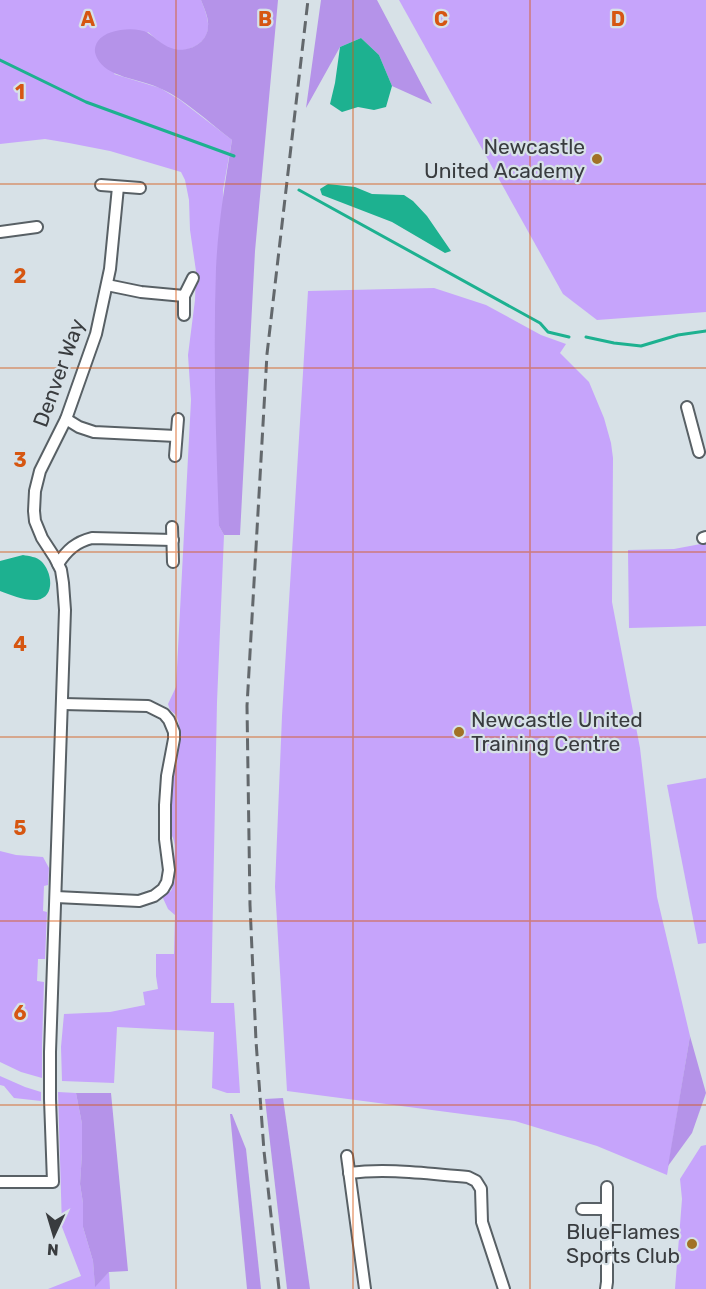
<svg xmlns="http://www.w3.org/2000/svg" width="706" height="1289" font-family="Rubik,sans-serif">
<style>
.green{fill:#c6a4fb}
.forest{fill:#b593e9}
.water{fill:#1db190}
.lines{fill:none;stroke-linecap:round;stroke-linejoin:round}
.stream{stroke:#1db190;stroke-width:3}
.minor-casing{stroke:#586065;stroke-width:14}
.minor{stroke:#fff;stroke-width:10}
.rail{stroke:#63686c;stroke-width:3;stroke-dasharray:12 6;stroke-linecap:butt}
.grid{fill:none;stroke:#d65611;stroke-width:1.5;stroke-opacity:0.55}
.poi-dot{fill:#a17225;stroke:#d7e1e7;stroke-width:2}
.labels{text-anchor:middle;stroke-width:4.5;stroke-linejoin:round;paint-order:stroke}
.poi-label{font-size:21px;fill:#393c3f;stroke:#d7e1e7;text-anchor:end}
.street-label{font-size:21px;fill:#393c3f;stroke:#d7e1e7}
.grid-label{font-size:20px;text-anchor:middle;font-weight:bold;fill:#d65611;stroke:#d7e1e7;stroke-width:4.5;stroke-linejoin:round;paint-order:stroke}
</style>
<rect width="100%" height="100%" fill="#d7e1e7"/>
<g class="green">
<path d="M0,0H201C204,8 209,19 208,28C207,44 186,54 171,49C163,46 155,38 148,32L114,74L160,88L180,100L232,140L223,190L219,526L224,535L217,702L211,1003H234L240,1093H227L212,1088L214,1032L117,1027L114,1083L62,1081L61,1047L64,1014L110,1012L145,1005L143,992L158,989L156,976V954H174L175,915L168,909L162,896L171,891L175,880C170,865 180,848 171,834L172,774L177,764L179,724L176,715L170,710L168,704L176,687L191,400L188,355L195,300L196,271L190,230L189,200L185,180L181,172L110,151L69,143L45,139L0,144Z"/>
<polygon points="399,0 706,0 706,312 597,320 563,294"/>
<polygon points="434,288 486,305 541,335 566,344 560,353 589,382 604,418 611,443 613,458 612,602 640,748 657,897 690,1036 667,1175 597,1146 515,1121 287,1091 275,887 282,716 308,291"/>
<polygon points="706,543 706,626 629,628 628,550 674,549"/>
<polygon points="706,778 706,943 698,944 667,785"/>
<polygon points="0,851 16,855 43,857 49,868 48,885 44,886 43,911 47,912 45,959 38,959 37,981 44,982 42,1045 42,1078 21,1072 0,1062"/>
<polygon points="0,1076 25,1087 41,1092 41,1101 14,1098 4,1086 0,1085"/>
<polygon points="58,1092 76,1093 82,1124 82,1153 80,1184 83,1203 83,1227 93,1261 95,1286 109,1272 110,1289 48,1289 81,1276 62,1227"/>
<polygon points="706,1145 706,1289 675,1289 682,1199 680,1179 701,1146"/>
</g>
<g class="forest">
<path d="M201,0H278L255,251L240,535H224L219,526C216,440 213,354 216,268C218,225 225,183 232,140C211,124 181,96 157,87C139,79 106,77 97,58C94,52 94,47 98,41C106,29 136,26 148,33C156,38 162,45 171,48C186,54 208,44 208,26C209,18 204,8 201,0Z"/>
<polygon points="321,0 377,0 432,104 392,86 379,55 361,38 340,47 306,108"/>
<polygon points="690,1036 706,1093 692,1133 668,1166"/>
<polygon points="76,1093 111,1093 128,1271 109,1272 95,1287 93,1261 83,1227 83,1203 80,1184 82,1153 82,1124"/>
<polygon points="283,1098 310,1289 287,1289 265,1099"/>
<polygon points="230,1114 232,1114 246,1149 261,1289 247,1289"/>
</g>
<g class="water">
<polygon points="361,38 379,55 392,86 386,107 374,110 358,107 342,112 330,104 335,83 340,47"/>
<polygon points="328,184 355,187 372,194 404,195 413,201 427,216 451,251 445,253 392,222 322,195 320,189"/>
<path d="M23,555C29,556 37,557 41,561C52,571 56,597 37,600C25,601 11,595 0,591V561Z"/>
</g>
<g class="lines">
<g class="stream">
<polyline points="0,60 86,102 234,156"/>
<polyline points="299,190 540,323 548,332 569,337"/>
<polyline points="586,337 614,343 641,346 678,335 706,331"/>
</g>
<defs>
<g id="minor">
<polyline points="101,185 140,188"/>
<polyline points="0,232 37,227"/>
<polyline points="107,285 141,292 184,296"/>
<polyline points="184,315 184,296 193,278"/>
<polyline points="687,407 699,452"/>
<polyline points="66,419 79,427 94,432 176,436"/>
<polyline points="175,456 178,419"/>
<polyline points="172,527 173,562"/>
<polyline points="703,538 706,537"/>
<path d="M58,564C67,550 76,542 92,538L173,540"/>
<polyline points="56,897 139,901 154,896 163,889 167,882 169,870 165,839 165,805 167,776 174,739 174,732 169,720 164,714 148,706 63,704"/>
<polyline points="347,1156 365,1289"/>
<path d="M349,1173C389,1168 428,1174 468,1177L476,1181L481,1189L482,1222L504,1289"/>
<polyline points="0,1182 53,1182 50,1099 50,1052 65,610 63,583 61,570 55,558 42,538 35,521 34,511 35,491 40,471 66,419 96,334 110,269 118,187"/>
<polyline points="582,1209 607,1209"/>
<polyline points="606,1289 607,1282 607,1187"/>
</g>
</defs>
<use href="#minor" class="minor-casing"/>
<use href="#minor" class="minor"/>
<polyline class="rail" points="279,1289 264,1151 256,1041 250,905 247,706 267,354 308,0"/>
</g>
<path class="grid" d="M176,0V1289M353,0V1289M530,0V1289M0,184H706M0,368H706M0,552H706M0,737H706M0,921H706M0,1105H706"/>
<g class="poi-dot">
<circle cx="597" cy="159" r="6"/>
<circle cx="459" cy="732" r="6"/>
<circle cx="692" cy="1244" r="6"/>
</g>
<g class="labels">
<g class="poi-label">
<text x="585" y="154">Newcastle<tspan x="585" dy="24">United Academy</tspan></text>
<text x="471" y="727" text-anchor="start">Newcastle United<tspan x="471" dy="24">Training Centre</tspan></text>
<text x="680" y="1239">BlueFlames<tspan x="680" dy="24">Sports Club</tspan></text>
</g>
<g class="street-label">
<text transform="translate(59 373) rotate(-70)" y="7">Denver Way</text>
</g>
</g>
<g class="grid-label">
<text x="88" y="26">A</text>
<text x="265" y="26">B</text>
<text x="441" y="26">C</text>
<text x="618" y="26">D</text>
<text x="20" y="99">1</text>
<text x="20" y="283">2</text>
<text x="20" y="467">3</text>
<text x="20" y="651">4</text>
<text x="20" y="835">5</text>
<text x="20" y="1020">6</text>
</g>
<g transform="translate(54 1235) rotate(184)" stroke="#d7e1e7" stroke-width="4.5" paint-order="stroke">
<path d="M0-4.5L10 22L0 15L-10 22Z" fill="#393c3f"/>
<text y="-9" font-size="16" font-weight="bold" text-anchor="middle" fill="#393c3f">N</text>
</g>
</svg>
